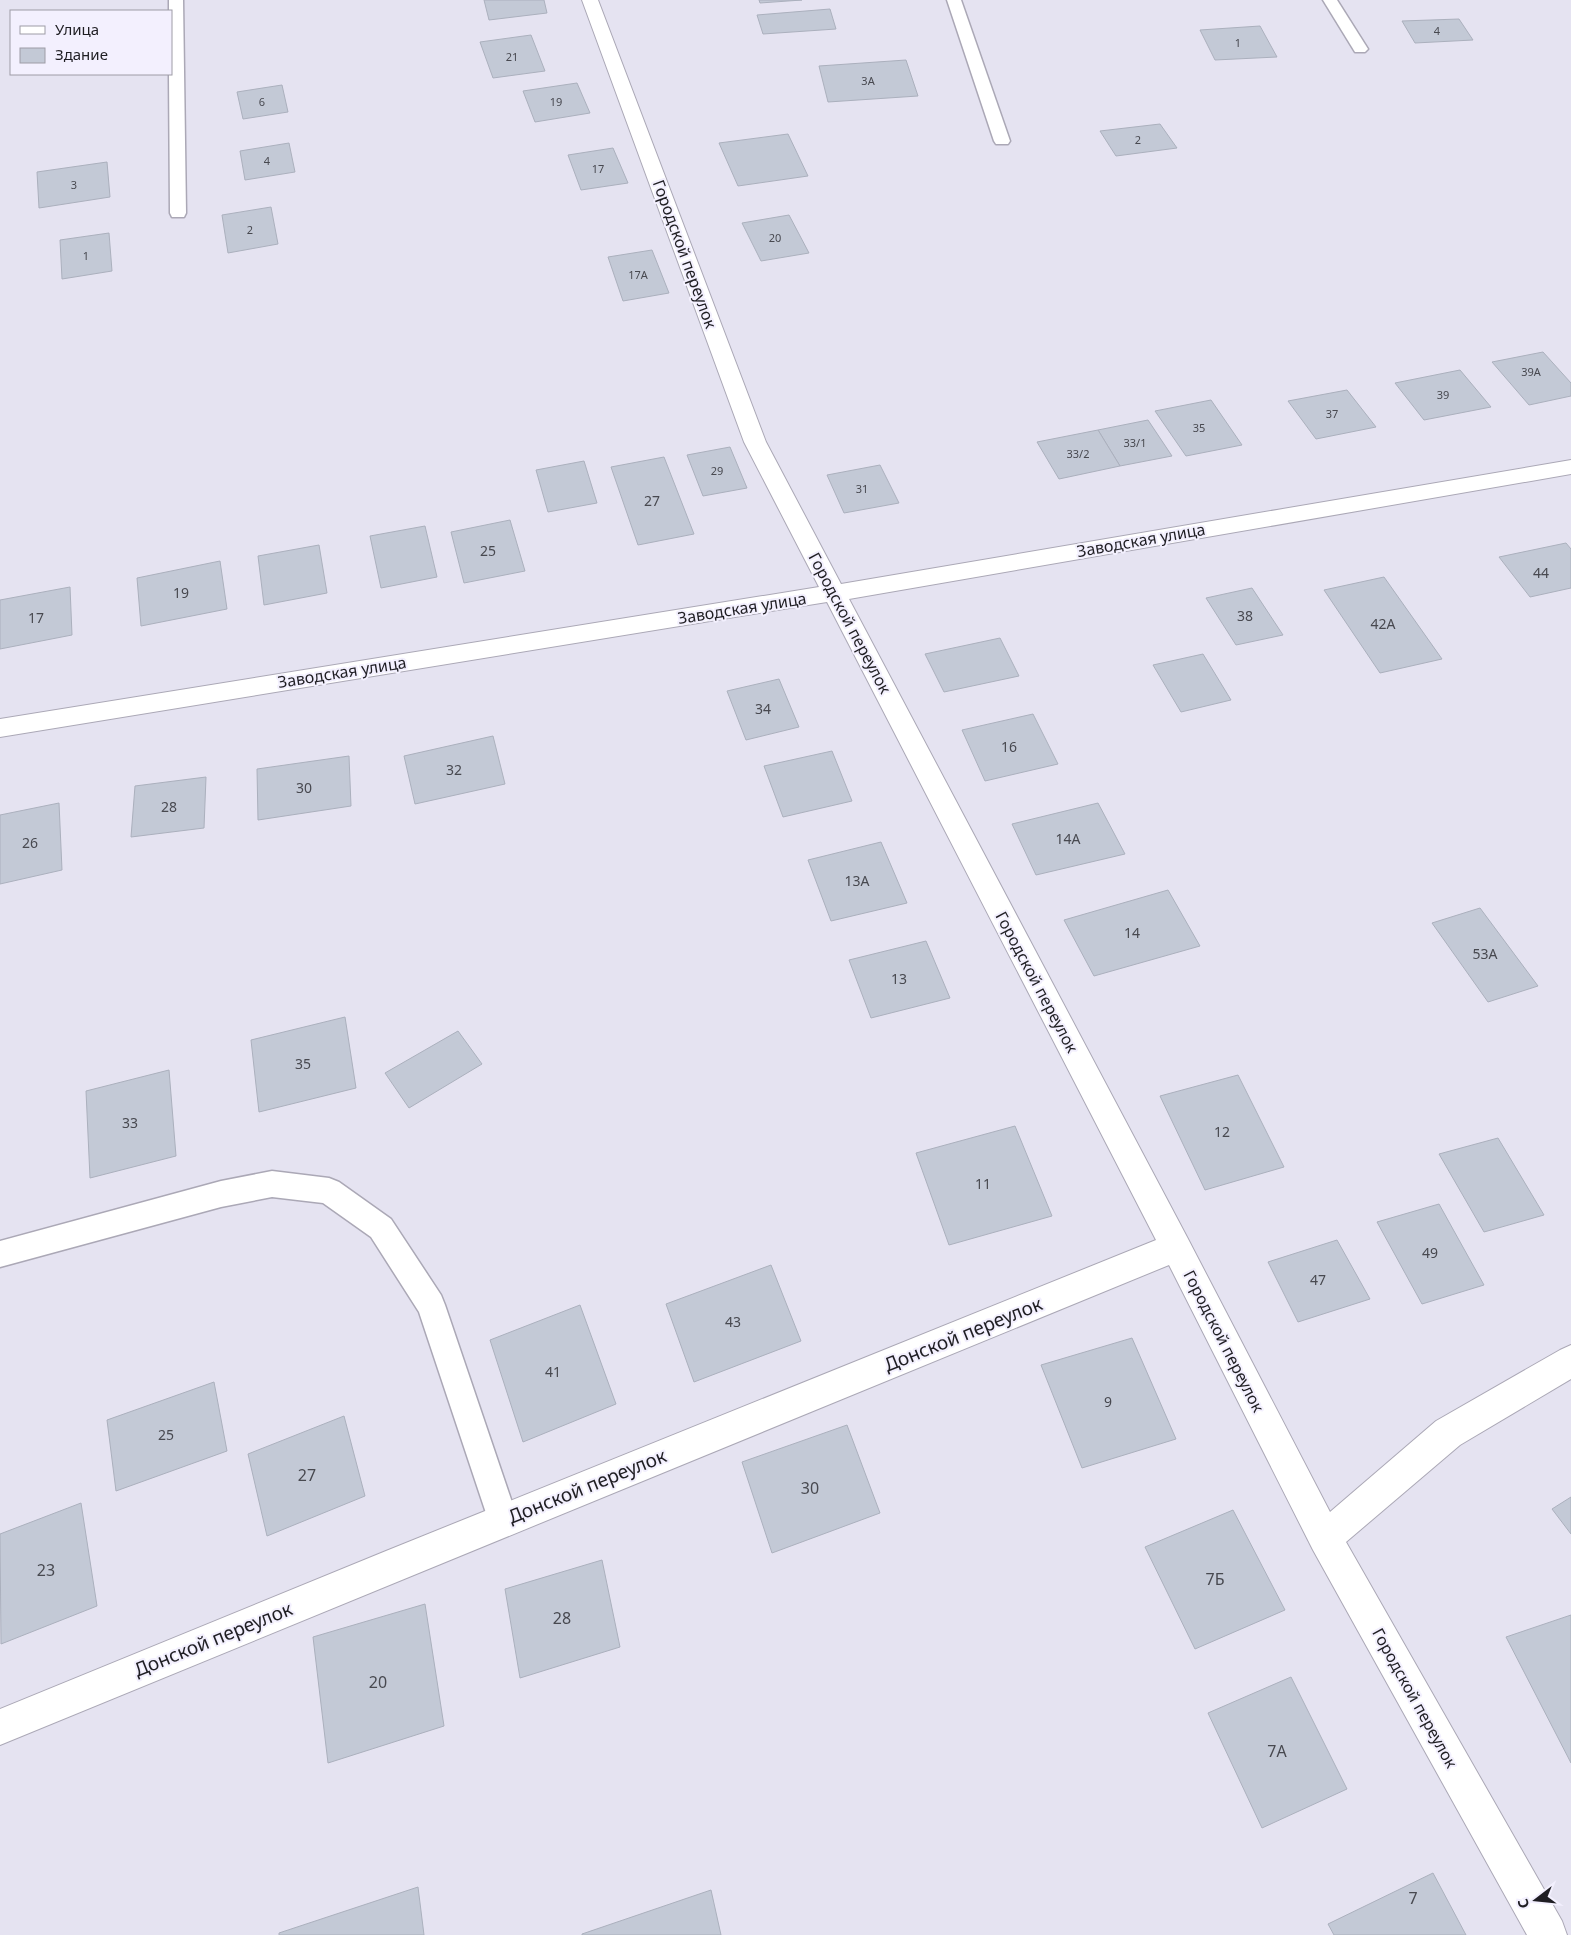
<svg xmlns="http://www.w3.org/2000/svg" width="1571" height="1935" font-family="'Noto Sans',sans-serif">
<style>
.building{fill:#c3c9d6;stroke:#abb0bd}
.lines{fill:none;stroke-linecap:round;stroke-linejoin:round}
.lane-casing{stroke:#aba8b6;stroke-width:3}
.street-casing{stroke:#aba8b6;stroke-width:2}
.lane{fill:#fff;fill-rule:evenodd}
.street{fill:#fff;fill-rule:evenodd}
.labels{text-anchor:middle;stroke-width:4;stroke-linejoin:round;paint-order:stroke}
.far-number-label{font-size:11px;fill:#484950}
.number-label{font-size:14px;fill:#484950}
.street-label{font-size:16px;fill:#1f1e23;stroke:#f3f0fe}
.near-number-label{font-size:16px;fill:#484950}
.near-street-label{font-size:19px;fill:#1f1e23;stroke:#f3f0fe}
</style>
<rect width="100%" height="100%" fill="#e5e3f1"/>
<g class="building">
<polygon points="484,0 544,0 547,13 489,20"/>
<polygon points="759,0 802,0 760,3"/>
<polygon points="830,9 836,29 763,34 757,15"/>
<polygon points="1459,19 1473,40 1415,43 1402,21"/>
<polygon points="1260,26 1277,57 1215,60 1200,30"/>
<polygon points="531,35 545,71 493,78 480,42"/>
<polygon points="906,60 918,96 828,102 819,66"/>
<polygon points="577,83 590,113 535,122 523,91"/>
<polygon points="282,85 288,112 243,119 237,92"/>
<polygon points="1160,124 1177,148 1116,156 1100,131"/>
<polygon points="788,134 808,176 738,186 719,143"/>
<polygon points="289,143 295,172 245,180 240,151"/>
<polygon points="613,148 628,183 581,190 568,155"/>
<polygon points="107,162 110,197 39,208 37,172"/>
<polygon points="271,207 278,244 228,253 222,215"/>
<polygon points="789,215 809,253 761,261 742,223"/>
<polygon points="109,233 112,271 62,279 60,240"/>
<polygon points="652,250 669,293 623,301 608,257"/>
<polygon points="1543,352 1571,383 1571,396 1529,405 1492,362"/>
<polygon points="1460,370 1491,407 1424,420 1395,383"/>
<polygon points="1347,390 1376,427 1316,439 1288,401"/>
<polygon points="1211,400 1242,445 1186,456 1155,411"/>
<polygon points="1148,420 1172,456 1120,466 1098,430"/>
<polygon points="1098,430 1120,466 1059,479 1037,442"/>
<polygon points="730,447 747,488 703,496 687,455"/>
<polygon points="664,457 694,534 638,545 611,467"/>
<polygon points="584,461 597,503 548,512 536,470"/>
<polygon points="880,465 899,503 844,513 827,475"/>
<polygon points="510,520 525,571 464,583 451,532"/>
<polygon points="425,526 437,577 381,588 370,536"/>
<polygon points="1566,543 1571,549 1571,588 1530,597 1499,557"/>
<polygon points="319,545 327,593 264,605 258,556"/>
<polygon points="220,561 227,609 141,626 137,578"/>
<polygon points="1384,577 1442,659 1380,673 1324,590"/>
<polygon points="70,587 72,635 0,649 0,600"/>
<polygon points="1252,588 1283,635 1236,645 1206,598"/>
<polygon points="1000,638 1019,676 944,692 925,654"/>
<polygon points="1203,654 1231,700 1181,712 1153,665"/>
<polygon points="779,679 799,727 746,740 727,691"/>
<polygon points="1033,714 1058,764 985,781 962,730"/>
<polygon points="493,736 505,784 415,804 404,756"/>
<polygon points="832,751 852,801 783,817 764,766"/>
<polygon points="349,756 351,806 258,820 257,769"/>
<polygon points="206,777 204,828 131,837 135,786"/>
<polygon points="59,803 62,870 0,884 0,815"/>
<polygon points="1098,803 1125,854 1036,875 1012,824"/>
<polygon points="881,842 907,903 831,921 808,860"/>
<polygon points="1168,890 1200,946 1094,976 1064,920"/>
<polygon points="1480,908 1538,986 1488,1002 1432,923"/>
<polygon points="926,941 950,998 871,1018 849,960"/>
<polygon points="345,1017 356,1088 259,1112 251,1040"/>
<polygon points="458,1031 482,1064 409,1108 385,1073"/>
<polygon points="169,1070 176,1156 90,1178 86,1091"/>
<polygon points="1238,1075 1284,1167 1205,1190 1160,1096"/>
<polygon points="1015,1126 1052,1216 949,1245 916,1153"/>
<polygon points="1498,1138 1544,1215 1484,1232 1439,1154"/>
<polygon points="1439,1204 1484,1285 1422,1304 1377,1222"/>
<polygon points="1337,1240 1370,1299 1298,1322 1268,1262"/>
<polygon points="771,1265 801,1341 694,1382 666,1304"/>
<polygon points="580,1305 616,1404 523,1442 490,1340"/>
<polygon points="1132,1338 1176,1439 1082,1468 1041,1365"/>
<polygon points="214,1382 227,1451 116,1491 107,1420"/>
<polygon points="344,1416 365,1496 267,1536 248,1454"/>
<polygon points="847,1425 880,1513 772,1553 742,1462"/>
<polygon points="1571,1497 1571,1534 1552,1509"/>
<polygon points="81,1503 97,1606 1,1644 0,1534"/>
<polygon points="1233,1510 1285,1610 1195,1649 1145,1547"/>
<polygon points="602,1560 620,1647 520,1678 505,1589"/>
<polygon points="425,1604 444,1726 328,1763 313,1637"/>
<polygon points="1571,1615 1571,1763 1506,1637"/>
<polygon points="1291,1677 1347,1789 1262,1828 1208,1713"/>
<polygon points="1433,1873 1466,1935 1334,1935 1328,1924"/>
<polygon points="418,1887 424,1935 279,1935 279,1933"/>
<polygon points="711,1890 721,1935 582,1935 582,1934"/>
</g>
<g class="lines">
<defs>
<g id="lane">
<polygon points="169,0 183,0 186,213 184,217 172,217 170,213 169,74 171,74 171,11 169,11"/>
<polygon points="947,0 961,0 1010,141 1008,144 996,144 994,141"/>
<polygon points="1323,0 1337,0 1368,49 1365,52 1355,52"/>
<polygon points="272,1171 329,1178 339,1182 391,1219 441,1295 445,1305 518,1520 514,1531 503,1535 492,1531 419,1312 371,1237 323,1203 272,1197 221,1207 0,1267 0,1241 221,1181"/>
</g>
<polygon id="street" points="582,0 598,0 766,442 841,584 1571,460 1571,474 849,599 1187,1237 1330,1512 1436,1421 1560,1350 1571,1345 1571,1379 1460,1445 1346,1542 1562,1921 1567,1935 1527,1935 1313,1550 1169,1265 0,1745 0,1709 386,1551 1156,1240 827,602 0,737 0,719 819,587 744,442"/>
</defs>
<use href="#lane" class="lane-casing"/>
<use href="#street" class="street-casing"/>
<use href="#lane" class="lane"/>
<use href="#street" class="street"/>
</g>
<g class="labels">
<g class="far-number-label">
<text x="1437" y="35">4</text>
<text x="1238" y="47">1</text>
<text x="512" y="61">21</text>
<text x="868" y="85">3А</text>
<text x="262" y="106">6</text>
<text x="556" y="106">19</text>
<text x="1138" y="144">2</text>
<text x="267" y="165">4</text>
<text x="598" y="173">17</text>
<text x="74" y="189">3</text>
<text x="250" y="234">2</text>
<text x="775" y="242">20</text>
<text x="86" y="260">1</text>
<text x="638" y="279">17А</text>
<text x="1531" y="376">39А</text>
<text x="1443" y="399">39</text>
<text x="1332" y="418">37</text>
<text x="1199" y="432">35</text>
<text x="1135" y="447">33/1</text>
<text x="1078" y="458">33/2</text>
<text x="717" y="475">29</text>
<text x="862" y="493">31</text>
</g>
<g class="number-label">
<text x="652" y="506">27</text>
<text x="488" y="556">25</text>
<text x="1541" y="578">44</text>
<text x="181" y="598">19</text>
<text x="1245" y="621">38</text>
<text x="36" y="623">17</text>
<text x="1383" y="629">42А</text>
<text x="763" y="714">34</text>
<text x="1009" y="752">16</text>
<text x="454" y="775">32</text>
<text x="304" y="793">30</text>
<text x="169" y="812">28</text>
<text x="1068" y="844">14А</text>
<text x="30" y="848">26</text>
<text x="857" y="886">13А</text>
<text x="1132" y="938">14</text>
<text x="1485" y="959">53А</text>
<text x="899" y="984">13</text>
<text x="303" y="1069">35</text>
<text x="130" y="1128">33</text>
<text x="1222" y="1137">12</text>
<text x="983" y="1189">11</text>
<text x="1430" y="1258">49</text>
<text x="1318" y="1285">47</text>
<text x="733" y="1327">43</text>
<text x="553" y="1377">41</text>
<text x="1108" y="1407">9</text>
<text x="166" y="1440">25</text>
</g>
<g class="street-label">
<text transform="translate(685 254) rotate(70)" y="6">Городской переулок</text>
<text transform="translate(1141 540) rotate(-10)" y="6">Заводская улица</text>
<text transform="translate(742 608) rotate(-9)" y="6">Заводская улица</text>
<text transform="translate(850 623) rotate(62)" y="6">Городской переулок</text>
<text transform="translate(342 672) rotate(-9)" y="6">Заводская улица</text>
<text transform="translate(1037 982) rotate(62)" y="6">Городской переулок</text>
<text transform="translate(1224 1341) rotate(63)" y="6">Городской переулок</text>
<text transform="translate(1415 1698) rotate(61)" y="6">Городской переулок</text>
</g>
<g class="near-number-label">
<text x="307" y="1481">27</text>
<text x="810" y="1494">30</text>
<text x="46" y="1576">23</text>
<text x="1215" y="1585">7Б</text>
<text x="562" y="1624">28</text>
<text x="378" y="1688">20</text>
<text x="1277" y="1757">7А</text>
<text x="1413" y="1904">7</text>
</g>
<g class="near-street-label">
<text transform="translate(963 1334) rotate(-22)" y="7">Донской переулок</text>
<text transform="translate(587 1486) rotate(-22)" y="7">Донской переулок</text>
<text transform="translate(213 1639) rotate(-22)" y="7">Донской переулок</text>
</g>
</g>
<rect x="10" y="10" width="162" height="65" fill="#f3f0fe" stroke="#9e9ca6"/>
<rect x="20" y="26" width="25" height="8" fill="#ffffff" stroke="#9e9ca6"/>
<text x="55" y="35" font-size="15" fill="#1f1e23">Улица</text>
<rect x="20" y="48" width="25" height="15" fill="#c3c9d6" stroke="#9e9ca6"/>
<text x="55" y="60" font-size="15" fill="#1f1e23">Здание</text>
<g transform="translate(1536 1900) rotate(254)" stroke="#f3f0fe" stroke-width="4" paint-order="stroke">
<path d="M0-4L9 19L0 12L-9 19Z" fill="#1f1e23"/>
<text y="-8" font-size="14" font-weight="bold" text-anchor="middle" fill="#1f1e23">С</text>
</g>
</svg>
